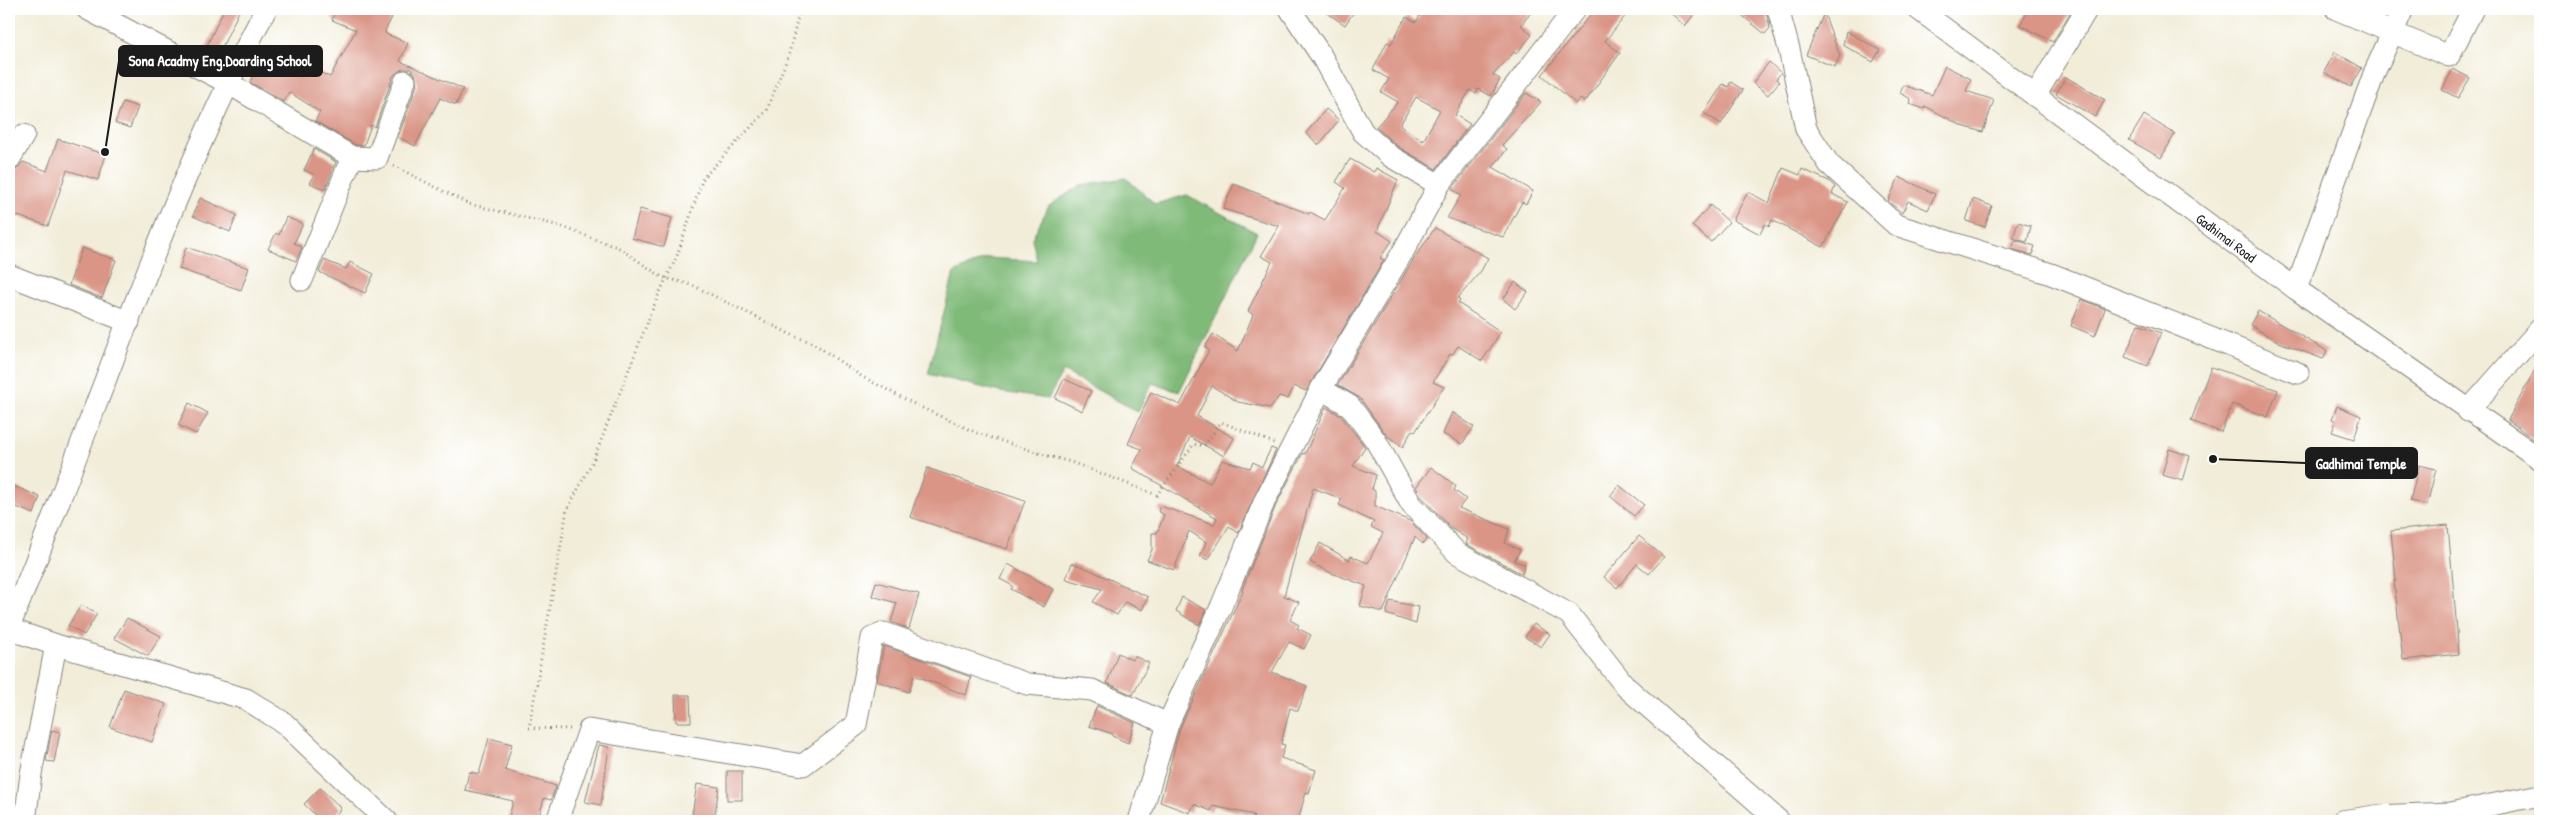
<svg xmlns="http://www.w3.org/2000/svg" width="2549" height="830" font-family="'Patrick Hand',sans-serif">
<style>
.forest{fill:#7fba78;stroke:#4e6b4a}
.building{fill:#da9586;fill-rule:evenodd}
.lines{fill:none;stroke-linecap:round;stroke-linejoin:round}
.minor-casing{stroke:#87847a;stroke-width:23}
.path{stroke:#87847a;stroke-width:3;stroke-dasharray:1 4;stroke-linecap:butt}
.minor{stroke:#fff;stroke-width:21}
.labels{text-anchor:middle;stroke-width:5;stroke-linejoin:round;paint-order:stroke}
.street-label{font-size:14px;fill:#1c1c1c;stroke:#fff}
.leader{fill:none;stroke:#1c1c1c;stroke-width:2}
.callout-dot{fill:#1c1c1c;stroke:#fff;stroke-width:2}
.callout{fill:#1c1c1c;stroke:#1c1c1c;stroke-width:2}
.callout-label{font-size:15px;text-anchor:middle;font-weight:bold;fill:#fff}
</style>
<rect width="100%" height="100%" fill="#fff"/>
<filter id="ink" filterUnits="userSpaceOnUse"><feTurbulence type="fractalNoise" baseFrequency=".02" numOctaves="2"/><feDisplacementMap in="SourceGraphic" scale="10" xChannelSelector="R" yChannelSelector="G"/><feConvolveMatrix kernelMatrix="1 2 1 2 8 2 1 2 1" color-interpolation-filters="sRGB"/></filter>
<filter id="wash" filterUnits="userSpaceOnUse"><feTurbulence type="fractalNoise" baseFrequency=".0096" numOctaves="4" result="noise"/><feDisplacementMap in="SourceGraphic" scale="20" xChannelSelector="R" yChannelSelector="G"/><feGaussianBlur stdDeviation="1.12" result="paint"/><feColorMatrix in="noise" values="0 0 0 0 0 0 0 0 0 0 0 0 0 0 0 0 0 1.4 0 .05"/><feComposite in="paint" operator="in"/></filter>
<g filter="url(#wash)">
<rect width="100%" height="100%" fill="#f2edd9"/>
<polygon class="forest" points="1126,178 1155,204 1187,195 1257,233 1179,392 1152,383 1138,412 1063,371 1048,399 1001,392 928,374 954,273 987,258 1037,261 1032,238 1049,206 1081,185"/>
<g id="blocks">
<g class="building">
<polygon points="224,9 240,9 216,60 203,54"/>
<polygon points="336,9 396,9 385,31 386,34 408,43 400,61 463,89 456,105 440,98 415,146 398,137 417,85 415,73 410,69 402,69 393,76 375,127 371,125 364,145 356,145 315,121 320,112 289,92 284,102 250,82 266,48 330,77 356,30 332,20"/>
<polygon points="1321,9 1356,9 1345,25"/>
<path d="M1424,9H1534L1521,25L1532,35L1516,54L1514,52L1493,75L1500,79L1491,96L1478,89L1476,94L1470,90L1455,115L1470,124L1436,169L1397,146L1376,127L1398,102L1381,92L1389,79L1373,70L1387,42L1391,44L1406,17L1416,22ZM1416,97L1440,110L1423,141L1400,125Z"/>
<polygon points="1595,9 1631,9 1605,41 1620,53 1585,102 1580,99 1576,104 1542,75"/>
<polygon points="1666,9 1698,9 1685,26"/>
<polygon points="1734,9 1763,9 1766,11 1770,28 1765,34"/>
<polygon points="2029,9 2063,9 2070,13 2053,42 2020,25"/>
<polygon points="1824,13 1840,56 1835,67 1806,55"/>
<polygon points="1846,31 1880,50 1873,62 1843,45"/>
<polygon points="2335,52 2362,68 2351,87 2324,72"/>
<polygon points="1769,62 1781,73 1776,79 1779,82 1768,95 1753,83"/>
<polygon points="1945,66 1971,79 1966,91 1994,100 1983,132 1962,126 1925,106 1924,109 1910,104 1911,99 1900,93 1903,85 1932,95"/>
<polygon points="2453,69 2470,78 2458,98 2442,90"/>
<polygon points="2066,77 2105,100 2095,117 2056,94"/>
<polygon points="1731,82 1743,90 1721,124 1704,113 1723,84 1728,87"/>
<polygon points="1526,93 1541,102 1502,145 1507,149 1493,167 1533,191 1526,204 1522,202 1503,237 1447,218 1461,195 1452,189"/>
<polygon points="123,102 138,107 130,128 115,123"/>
<polygon points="1326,109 1339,120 1319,145 1306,133"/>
<polygon points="2144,115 2175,134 2161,158 2129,140"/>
<polygon points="58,139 106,155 98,180 67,170 48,226 9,213 9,172 15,171 23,162 47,171"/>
<polygon points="314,149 336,162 325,190 310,183 315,175 304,170"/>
<polygon points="1350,159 1374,172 1376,168 1398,180 1377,231 1392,241 1380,258 1384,260 1306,391 1294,386 1288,399 1279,396 1271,408 1238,402 1212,386 1197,416 1234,438 1224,456 1190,437 1177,466 1210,483 1222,460 1250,468 1253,462 1262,467 1271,448 1276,450 1238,533 1229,526 1208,560 1200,556 1206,542 1189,531 1174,570 1147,560 1152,550 1152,533 1157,533 1164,515 1158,511 1160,506 1214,524 1217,518 1132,468 1142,449 1128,444 1151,392 1180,405 1209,350 1205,347 1213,334 1238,351 1253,315 1248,311 1272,262 1261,256 1279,226 1223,209 1234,184 1309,214 1310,212 1325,220 1345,188 1336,182"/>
<polygon points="1783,168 1800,175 1802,169 1829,181 1835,187 1832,194 1848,202 1823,247 1772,220 1769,227 1765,224 1760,234 1733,220 1748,192 1769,203"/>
<polygon points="1899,177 1935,194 1928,210 1908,201 1902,213 1888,201"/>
<polygon points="200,198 237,215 230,232 193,216"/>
<polygon points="1973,199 1992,206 1985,227 1966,221"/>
<polygon points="1710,205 1729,222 1711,242 1692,226"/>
<polygon points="640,209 672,218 664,247 632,238"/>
<polygon points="286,217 303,224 294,243 302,247 296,261 268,249 276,233 279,235"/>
<polygon points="2018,222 2031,226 2027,242 2013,238"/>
<polygon points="1435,228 1488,258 1481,271 1458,298 1460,300 1458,303 1501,332 1482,361 1458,346 1452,355 1450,354 1433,382 1444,387 1415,432 1412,430 1403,447 1387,436 1360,398 1338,385 1415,257"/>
<polygon points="2015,240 2035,246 2032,255 2012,249"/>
<polygon points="186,247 249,268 241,290 179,269"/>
<polygon points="82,248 116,260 102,298 69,285"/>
<polygon points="324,260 346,269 350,262 374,274 365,293 319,272"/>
<polygon points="1515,282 1528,292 1515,309 1503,299"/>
<polygon points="2081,299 2105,309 2095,336 2071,326"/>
<polygon points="2258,311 2327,351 2323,359 2279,342 2250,325"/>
<polygon points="2138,324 2161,333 2148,366 2125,357"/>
<polygon points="2540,360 2540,426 2533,439 2508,420"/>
<polygon points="2211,367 2278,390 2268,417 2232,404 2221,432 2191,421"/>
<polygon points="1064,379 1091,391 1082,411 1055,398"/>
<polygon points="189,403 208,413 196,434 178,425"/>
<polygon points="2337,406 2361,416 2354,439 2332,432 2336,421 2332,419"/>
<polygon points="1326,407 1341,416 1365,447 1353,466 1376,475 1372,489 1375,491 1375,506 1410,521 1427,539 1423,544 1415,537 1383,612 1360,606 1366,586 1329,572 1310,562 1320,543 1349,560 1351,556 1368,563 1383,533 1371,527 1374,522 1339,505 1342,499 1313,488 1284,596 1299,602 1290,620 1299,625 1297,628 1311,635 1304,649 1289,642 1272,672 1307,686 1298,711 1290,708 1281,744 1285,745 1281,758 1316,770 1309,793 1306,792 1298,821 1252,821 1254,815 1213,806 1211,811 1194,804 1190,813 1160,802 1180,728 1243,591 1242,590 1276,505 1303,453 1305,454"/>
<polygon points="1452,412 1474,427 1462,444 1443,434"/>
<polygon points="2169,449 2190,456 2183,481 2162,475"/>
<polygon points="2419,465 2436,469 2427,505 2410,501"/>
<polygon points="1431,467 1456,486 1454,490 1466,499 1459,508 1509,529 1505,543 1520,550 1514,561 1525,564 1522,574 1466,544 1468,539 1452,529 1421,496 1416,487"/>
<polygon points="927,468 1025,501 1007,549 910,517"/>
<polygon points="9,484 40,497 34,514 9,504"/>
<polygon points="1619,485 1644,505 1634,516 1610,496"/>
<polygon points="2448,525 2459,654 2403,660 2394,581 2396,581 2391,531"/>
<polygon points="1639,536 1664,557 1649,574 1637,564 1617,588 1604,577"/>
<polygon points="1072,563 1088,569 1148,597 1142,610 1125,602 1117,615 1093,602 1102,589 1066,579"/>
<polygon points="1008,564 1053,589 1044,607 1011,589 1013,586 1000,579"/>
<polygon points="876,582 919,594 909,629 891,622 897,603 872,596"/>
<polygon points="1182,597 1206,610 1199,625 1176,611"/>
<polygon points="1390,601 1419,607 1416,624 1386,614"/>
<polygon points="81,605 97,614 84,635 68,626"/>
<polygon points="127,618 161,636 148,656 114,638"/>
<polygon points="1534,624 1550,634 1541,647 1525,637"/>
<polygon points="884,646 971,677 966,695 914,675 909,692 877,681"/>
<polygon points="1118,653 1132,660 1134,656 1149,663 1133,695 1107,683"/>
<polygon points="124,689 166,704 152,742 110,727"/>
<polygon points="675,695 690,695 691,722 676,722"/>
<polygon points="1097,706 1135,723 1128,743 1112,736 1113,734 1089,726"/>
<polygon points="52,730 60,732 54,762 46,761"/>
<polygon points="489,738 512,744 505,770 556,786 551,800 544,798 538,821 508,821 513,801 465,790 469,772 479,774"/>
<polygon points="599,745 609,747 601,805 585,802"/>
<rect x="727" y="771" width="15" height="29"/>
<polygon points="697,784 719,787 714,821 691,821"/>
<polygon points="320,788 341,808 332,821 321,821 304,804"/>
</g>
</g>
</g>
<g filter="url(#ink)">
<use href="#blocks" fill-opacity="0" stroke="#87847a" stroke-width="1"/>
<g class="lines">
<defs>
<g id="minor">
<polyline points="87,9 228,83 352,157 377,158 405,81"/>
<polyline points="1290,9 1322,57 1363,132 1390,156 1439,185"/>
<polyline points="1778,9 1789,49 1806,129 1829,164 1896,225 2051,274 2298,373"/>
<polyline points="1918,9 2296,289 2540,459"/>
<polyline points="2336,9 2449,56 2473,9"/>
<polyline points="2035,96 2087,9"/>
<polyline points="9,160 24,135"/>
<polyline points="9,275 129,322"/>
<polyline points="302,280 352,157"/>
<polyline points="2296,289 2375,71 2403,9"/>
<polyline points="1321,389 1350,406 1376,441 1411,504 1457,553 1569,614 1626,687 1779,821"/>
<polyline points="2468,411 2540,329"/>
<path d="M9,627C95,421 161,206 266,9"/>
<polyline points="9,629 56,645 246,699 284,723 387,821"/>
<polyline points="25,821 31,774 56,645"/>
<polyline points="557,821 589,730 803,765 856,725 872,638 884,633 1027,684 1092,690 1168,724"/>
<polyline points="1139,821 1168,724 1221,607 1265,500 1321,389 1404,250 1439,185 1575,9"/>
<polyline points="2342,821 2375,816 2451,813 2540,795"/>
</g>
</defs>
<use href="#minor" class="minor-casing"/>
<g class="path">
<polyline points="394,166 469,204 560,226 619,248 662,277 692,285 794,336 813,343 861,376 920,407 977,433 1048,456 1071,462 1157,495 1194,444 1204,446 1221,422 1274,443"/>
<polyline points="570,729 529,728 567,510 593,461 657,298 677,256 703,178 767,110 789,54 800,9"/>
</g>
<use href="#minor" class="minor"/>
</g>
</g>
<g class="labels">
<g class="street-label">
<text transform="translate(2226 238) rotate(37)" y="5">Gadhimai Road</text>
</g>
</g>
<path class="leader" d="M105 152L119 61M2213 459L2306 463"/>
<g class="callout-dot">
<circle cx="105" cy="152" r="5"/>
<circle cx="2213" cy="459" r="5"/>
</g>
<g class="callout">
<rect x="119" y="46" width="203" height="30" rx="5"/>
<rect x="2306" y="448" width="111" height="30" rx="5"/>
</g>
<g class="callout-label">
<text x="220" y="66">Sona Acadmy Eng.Doarding School</text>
<text x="2361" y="469">Gadhimai Temple</text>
</g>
<rect width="2549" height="830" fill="none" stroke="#fff" stroke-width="30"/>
</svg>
